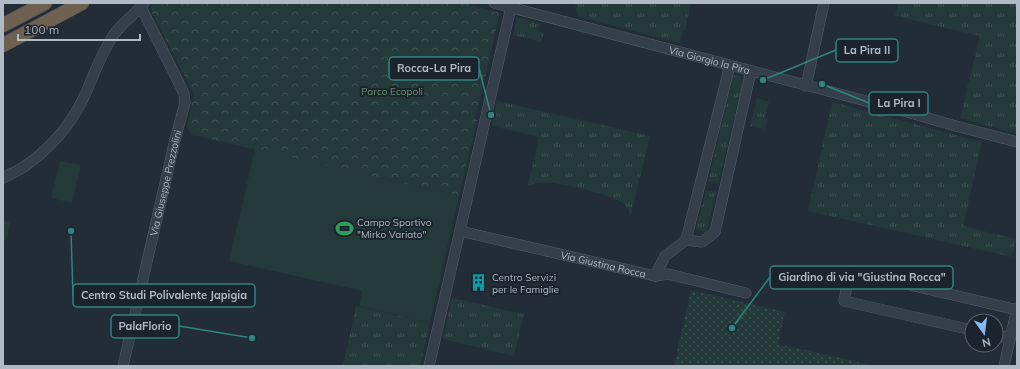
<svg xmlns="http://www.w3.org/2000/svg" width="1020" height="369" font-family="Mulish,sans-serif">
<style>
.grass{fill:url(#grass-tufts)}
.forest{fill:url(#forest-crowns)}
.garden{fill:url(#garden-dots)}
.pitch{fill:#243939}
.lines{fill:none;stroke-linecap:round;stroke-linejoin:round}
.minor-casing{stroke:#535d67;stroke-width:11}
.highway-casing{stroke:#404a54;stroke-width:15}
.minor{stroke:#353f49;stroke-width:10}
.highway{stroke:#6f6152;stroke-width:14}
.labels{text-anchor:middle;stroke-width:4;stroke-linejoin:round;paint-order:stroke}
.street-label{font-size:10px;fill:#b0bac5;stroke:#1b242d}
.park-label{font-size:10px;fill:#68956e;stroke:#1b242d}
.poi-label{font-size:10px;fill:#b0bac5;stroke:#1b242d;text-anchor:start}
.leader{fill:none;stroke:#2f847f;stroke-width:1.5}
.callout-dot{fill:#2f847f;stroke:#1b242d;stroke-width:1.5}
.callout{fill:#1b242d;stroke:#2f847f;stroke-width:1.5}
.callout-label{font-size:11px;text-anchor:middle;font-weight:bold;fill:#b0bac5}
</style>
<defs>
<pattern id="grass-tufts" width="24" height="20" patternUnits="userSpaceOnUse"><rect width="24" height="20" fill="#243939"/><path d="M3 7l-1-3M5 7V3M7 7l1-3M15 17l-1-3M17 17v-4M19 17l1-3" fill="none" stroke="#415454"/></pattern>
<pattern id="forest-crowns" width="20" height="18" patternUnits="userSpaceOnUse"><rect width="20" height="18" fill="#243939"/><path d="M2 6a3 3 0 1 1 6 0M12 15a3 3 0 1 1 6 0" fill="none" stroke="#415454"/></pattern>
<pattern id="garden-dots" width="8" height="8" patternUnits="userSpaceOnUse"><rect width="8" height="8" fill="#243939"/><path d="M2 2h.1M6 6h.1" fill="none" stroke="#415454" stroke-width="1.8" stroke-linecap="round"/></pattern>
</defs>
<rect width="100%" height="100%" fill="#222d38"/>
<g class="grass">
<polygon points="575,3 691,3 685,31 683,31 680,43 577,16"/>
<polygon points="898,3 1017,3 1017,134 960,118 980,36 895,16"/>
<polygon points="517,17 540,23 538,31 544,33 541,42 513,35"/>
<polygon points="733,75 744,78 718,183 708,181"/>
<polygon points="757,98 769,102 765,119 767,119 765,129 752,126 752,127 750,126"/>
<path d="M497,101L650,136L631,215H630C629,210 628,207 624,204C615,196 566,184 553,183C545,182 536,183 528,185L539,137L492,126Z"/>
<polygon points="832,102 982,142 963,226 1016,239 1012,257 808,211"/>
<polygon points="706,190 716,192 706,232 696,229"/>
<polygon points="452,298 524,314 514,356 443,339"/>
<polygon points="356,306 430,323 420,366 343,366"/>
</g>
<polygon class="forest" points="153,3 464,3 500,13 475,119 477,120 459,196 192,135 187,127 194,94 152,13 151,9"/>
<polygon class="garden" points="691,290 785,312 778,344 876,366 674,366"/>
<g class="pitch">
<polygon points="255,149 459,196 430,323 359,306 362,291 229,261"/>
<polygon points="60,161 81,165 72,203 51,198"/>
<polygon points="3,220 10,222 6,241 3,240"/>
</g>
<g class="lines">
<defs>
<g id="minor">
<path id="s1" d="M494,3L904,111L952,125L1017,142"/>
<polyline points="806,86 824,3"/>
<path d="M3,178C10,174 18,171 25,166C48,150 68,128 81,103C92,81 99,57 113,36C121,23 135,15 144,3"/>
<path id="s2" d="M460,231L655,276L668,274L746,293"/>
<polyline points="686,240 702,242 715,232 751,71"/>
<polyline points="655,276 665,256 686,240 730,65"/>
<polyline points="972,330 844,301 850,271 1017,310"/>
<polyline points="996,335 1010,338"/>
<path id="s3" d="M123,366L175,140L185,103L184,94L179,83L141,7"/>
<polyline points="429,366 511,7"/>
<polyline points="1004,366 1017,308"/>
</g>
<g id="highway">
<polyline points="3,25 45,3"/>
<polyline points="3,45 82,3"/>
</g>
</defs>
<use href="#minor" class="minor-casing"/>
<use href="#highway" class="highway-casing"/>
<use href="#minor" class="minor"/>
<use href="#highway" class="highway"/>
</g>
<defs>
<symbol id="stadium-bare" viewBox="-9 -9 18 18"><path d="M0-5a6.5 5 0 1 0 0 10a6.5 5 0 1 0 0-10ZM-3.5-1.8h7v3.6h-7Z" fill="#2e9e5b" stroke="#1b242d" stroke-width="2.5" paint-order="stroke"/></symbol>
<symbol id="building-bare" viewBox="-9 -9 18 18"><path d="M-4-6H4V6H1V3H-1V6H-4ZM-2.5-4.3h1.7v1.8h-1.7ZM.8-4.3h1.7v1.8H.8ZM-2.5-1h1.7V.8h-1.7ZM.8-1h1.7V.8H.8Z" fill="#0f9aa8" stroke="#1b242d" stroke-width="2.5" paint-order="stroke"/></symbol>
</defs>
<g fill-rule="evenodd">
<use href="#stadium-bare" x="332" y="216" width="25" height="25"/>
<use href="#building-bare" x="466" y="270" width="25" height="25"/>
</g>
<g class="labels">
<g class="street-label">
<text dy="4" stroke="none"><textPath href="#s1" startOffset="223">Via Giorgio la Pira</textPath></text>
<text dy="4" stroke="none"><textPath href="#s3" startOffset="188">Via Giuseppe Prezzolini</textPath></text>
<text dy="4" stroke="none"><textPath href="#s2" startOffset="147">Via Giustina Rocca</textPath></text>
</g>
<g class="park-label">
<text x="392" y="95">Parco Ecopoli</text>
</g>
<g class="poi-label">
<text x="357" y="226">Campo Sportivo<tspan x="357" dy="12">"Mirko Variato"</tspan></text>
<text x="492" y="281">Centro Servizi<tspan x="492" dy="12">per le Famiglie</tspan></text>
</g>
</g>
<path class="leader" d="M763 80L836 50M491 115L479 68M822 84L869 103M732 328L770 277M71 231L73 296M252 338L179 326"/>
<g class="callout-dot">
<circle cx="763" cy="80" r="4"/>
<circle cx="491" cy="115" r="4"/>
<circle cx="822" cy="84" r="4"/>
<circle cx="732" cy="328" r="4"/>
<circle cx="71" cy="231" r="4"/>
<circle cx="252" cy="338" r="4"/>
</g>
<g class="callout">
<rect x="836" y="39" width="62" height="23" rx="4"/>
<rect x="389" y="57" width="90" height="23" rx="4"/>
<rect x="869" y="92" width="59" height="23" rx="4"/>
<rect x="770" y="266" width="183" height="23" rx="4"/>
<rect x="73" y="284" width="182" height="23" rx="4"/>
<rect x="111" y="315" width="68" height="23" rx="4"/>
</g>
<g class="callout-label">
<text x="867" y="54">La Pira II</text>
<text x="434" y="72">Rocca-La Pira</text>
<text x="899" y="107">La Pira I</text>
<text x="862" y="281">Giardino di via "Giustina Rocca"</text>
<text x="164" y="299">Centro Studi Polivalente Japigia</text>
<text x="145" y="330">PalaFlorio</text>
</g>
<rect width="1020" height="369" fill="none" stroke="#b0bac5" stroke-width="8"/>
<g transform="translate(984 333) rotate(166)"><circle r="19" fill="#1b242d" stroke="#57606a"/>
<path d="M0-3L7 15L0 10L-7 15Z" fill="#86baf4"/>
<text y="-6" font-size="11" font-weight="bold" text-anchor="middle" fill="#b0bac5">N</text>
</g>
<path d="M18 34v6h122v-6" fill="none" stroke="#b0bac5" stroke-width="2"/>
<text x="24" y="34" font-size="12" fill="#b0bac5" stroke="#1b242d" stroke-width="3" paint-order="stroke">100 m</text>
</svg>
